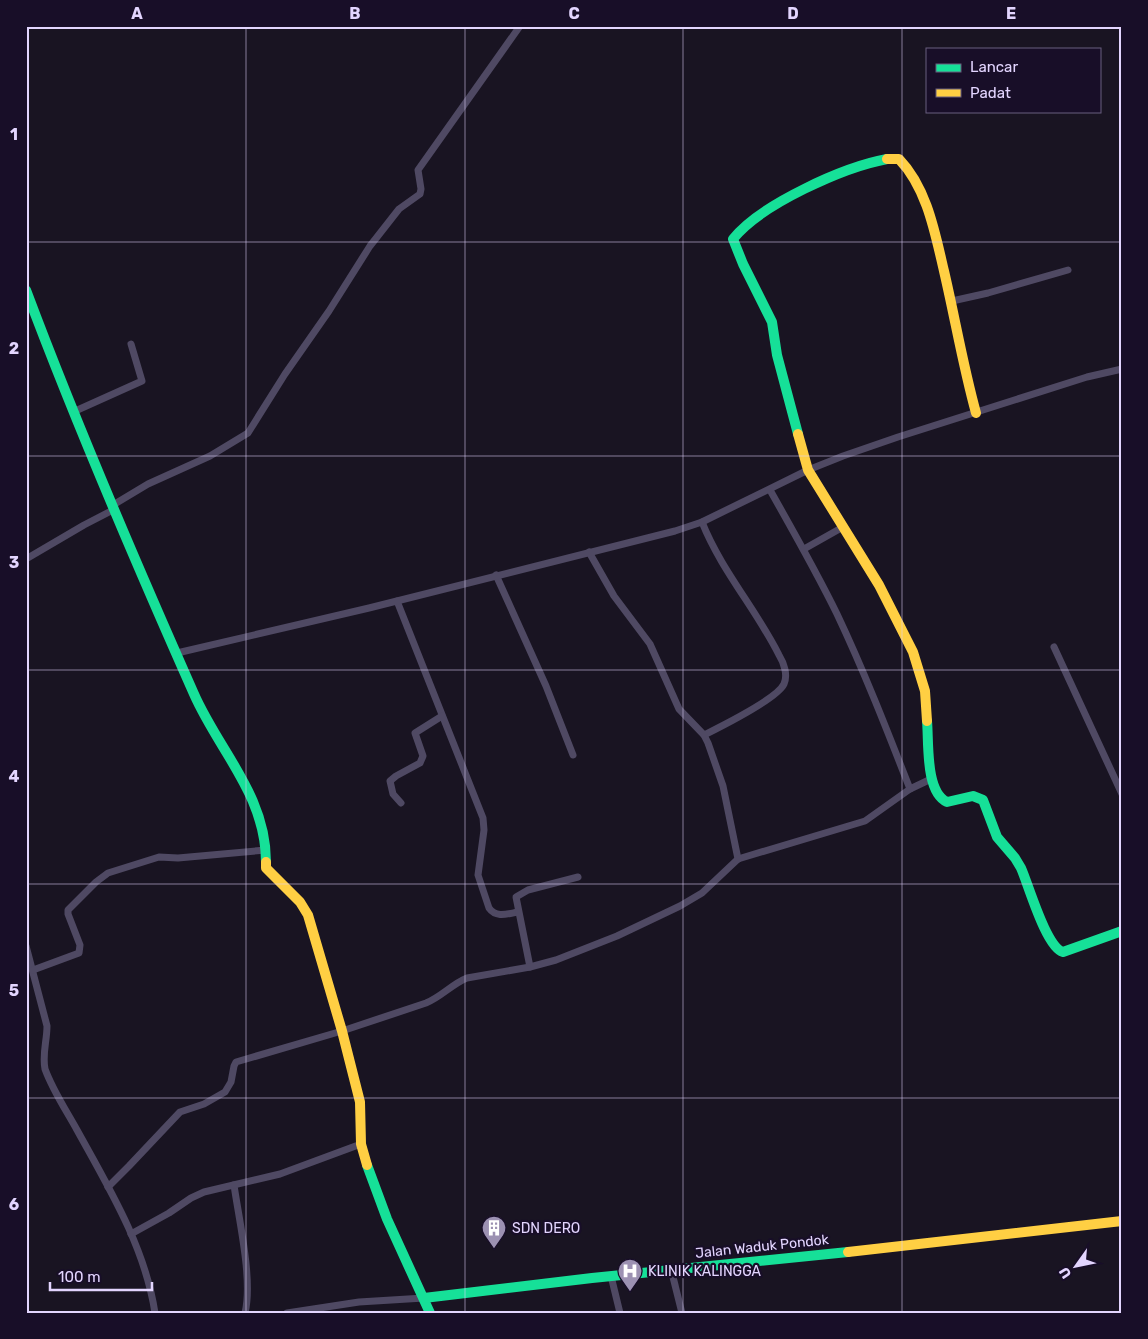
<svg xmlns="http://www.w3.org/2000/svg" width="1148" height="1339" font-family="Rubik,sans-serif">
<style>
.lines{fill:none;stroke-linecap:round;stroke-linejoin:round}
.street{stroke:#4f4963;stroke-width:7}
.fast{stroke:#16e098;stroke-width:10}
.slow{stroke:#ffcf43;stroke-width:10}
.grid{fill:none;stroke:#e3d5ff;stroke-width:1;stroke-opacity:0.55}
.labels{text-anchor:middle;stroke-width:4.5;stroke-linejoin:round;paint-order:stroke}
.poi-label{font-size:14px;fill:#e3d5ff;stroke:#180e28;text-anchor:start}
.street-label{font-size:14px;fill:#e3d5ff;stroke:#180e28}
.neatline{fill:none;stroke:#e3d5ff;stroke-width:2}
.grid-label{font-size:16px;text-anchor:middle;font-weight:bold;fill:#e3d5ff}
</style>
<rect width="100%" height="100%" fill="#191422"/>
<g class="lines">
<g class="street">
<polyline points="952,301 988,293 1068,270"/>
<polyline points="73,412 142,381 131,344"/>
<path d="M770,490C793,531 816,571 837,614C864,671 887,730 910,789"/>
<polyline points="113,505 148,484 210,456 248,433 285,374 329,311 370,246 399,209 420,194 421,189 418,170 520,26"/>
<path d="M702,522C721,570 756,609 779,655C784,663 788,675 784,684C777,699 720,727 704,735"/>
<polyline points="804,549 843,527"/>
<polyline points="589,552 614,596 650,644 679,709 704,735 708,743 723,786 738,859"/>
<polyline points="26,559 84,525 115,509"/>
<polyline points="496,575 546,686 573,755"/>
<path d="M397,601L483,818L484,830L478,875L489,908C496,918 507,914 518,912"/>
<polyline points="1054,647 1122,794"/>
<polyline points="177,653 369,608 675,531 702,522 808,470 843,456 898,437 1087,377 1122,369"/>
<polyline points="401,803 393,794 390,781 396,776 420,763 423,756 415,733 442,716"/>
<path d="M26,946L47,1026C47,1041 42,1054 45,1069C53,1091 66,1110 77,1130C109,1188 145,1247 155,1313"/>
<polyline points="530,967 516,897 528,890 578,877"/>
<polyline points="33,970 79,953 80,945 68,914 68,910 96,882 108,873 159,857 178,858 266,850"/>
<path d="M234,1185C239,1220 253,1280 245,1313"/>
<path d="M108,1187L129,1166L180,1112L204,1104L225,1092L231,1082L234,1066L236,1062L342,1031L426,1003C441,997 452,984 467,978L530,967L556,960L617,936L680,906L702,893L738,859L865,821L910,789L931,779"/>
<polyline points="131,1234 169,1213 191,1198 204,1192 280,1174 361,1144"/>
<polyline points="671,1269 682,1313"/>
<polyline points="611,1276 620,1313"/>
<polyline points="287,1313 359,1302 424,1298"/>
</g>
<g class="fast">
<path d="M26,290C77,426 135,561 194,694C219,751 266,795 266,862"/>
<path d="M798,434L777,355L772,322L743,264L733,239C761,204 844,167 887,159"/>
<path d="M927,721C929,742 925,792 947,802L973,796L983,800L997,837L1015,858L1021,868C1029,886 1046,947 1063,952L1122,931"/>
<polyline points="367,1165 387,1219 430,1313"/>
<polyline points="424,1298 592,1278 848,1252"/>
</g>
<g class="slow">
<path d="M887,159H899C927,188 935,233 944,271C955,318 963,366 976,413"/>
<polyline points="798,434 808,470 879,585 913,652 925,691 927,721"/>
<polyline points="266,862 266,868 300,902 308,915 342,1031 360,1102 361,1144 367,1165"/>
<polyline points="848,1252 1122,1221"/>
</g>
</g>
<path class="grid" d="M246,26V1313M465,26V1313M683,26V1313M902,26V1313M26,242H1122M26,456H1122M26,670H1122M26,884H1122M26,1098H1122"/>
<defs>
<symbol id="building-pin" viewBox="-11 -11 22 30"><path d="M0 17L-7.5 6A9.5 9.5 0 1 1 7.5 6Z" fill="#9c91b2" stroke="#180e28"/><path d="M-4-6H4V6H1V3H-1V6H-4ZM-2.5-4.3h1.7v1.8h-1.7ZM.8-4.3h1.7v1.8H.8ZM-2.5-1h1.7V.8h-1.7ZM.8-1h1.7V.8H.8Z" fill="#fff"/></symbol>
<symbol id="hospital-pin" viewBox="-11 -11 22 30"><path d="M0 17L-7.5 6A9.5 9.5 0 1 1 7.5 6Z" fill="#9c91b2" stroke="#180e28"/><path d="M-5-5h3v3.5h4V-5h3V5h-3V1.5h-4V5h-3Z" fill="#fff"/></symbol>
</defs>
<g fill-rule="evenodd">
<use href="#building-pin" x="480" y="1214" width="28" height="38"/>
<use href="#hospital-pin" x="616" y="1257" width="28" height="38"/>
</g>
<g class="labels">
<g class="poi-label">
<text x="512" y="1233">SDN DERO</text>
<text x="648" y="1276">KLINIK KALINGGA</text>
</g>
<g class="street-label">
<text transform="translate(762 1246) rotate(-6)" y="5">Jalan Waduk Pondok</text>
</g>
</g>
<rect width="1148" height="1339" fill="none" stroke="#180e28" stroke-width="55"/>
<rect x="926" y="48" width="175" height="65" fill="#180e28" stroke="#695e7e"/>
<rect x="936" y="64" width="25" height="8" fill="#16e098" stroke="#695e7e"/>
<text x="970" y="72" font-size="15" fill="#e3d5ff">Lancar</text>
<rect x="936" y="89" width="25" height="8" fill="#ffcf43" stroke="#695e7e"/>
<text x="970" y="98" font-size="15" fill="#e3d5ff">Padat</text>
<g transform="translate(1076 1266) rotate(237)" stroke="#180e28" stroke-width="4" paint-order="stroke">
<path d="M0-4L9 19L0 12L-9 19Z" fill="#e3d5ff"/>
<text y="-8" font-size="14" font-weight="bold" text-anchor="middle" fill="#e3d5ff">U</text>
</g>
<path d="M50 1282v8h102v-8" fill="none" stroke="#e3d5ff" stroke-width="2.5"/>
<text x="58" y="1282" font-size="15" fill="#e3d5ff" stroke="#180e28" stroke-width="4" paint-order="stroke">100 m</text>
<rect x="28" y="28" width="1092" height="1284" class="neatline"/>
<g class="grid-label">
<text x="137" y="19">A</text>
<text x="355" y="19">B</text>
<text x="574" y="19">C</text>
<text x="793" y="19">D</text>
<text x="1011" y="19">E</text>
<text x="14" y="140">1</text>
<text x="14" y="354">2</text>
<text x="14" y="568">3</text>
<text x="14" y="782">4</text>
<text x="14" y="996">5</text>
<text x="14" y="1210">6</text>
</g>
</svg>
